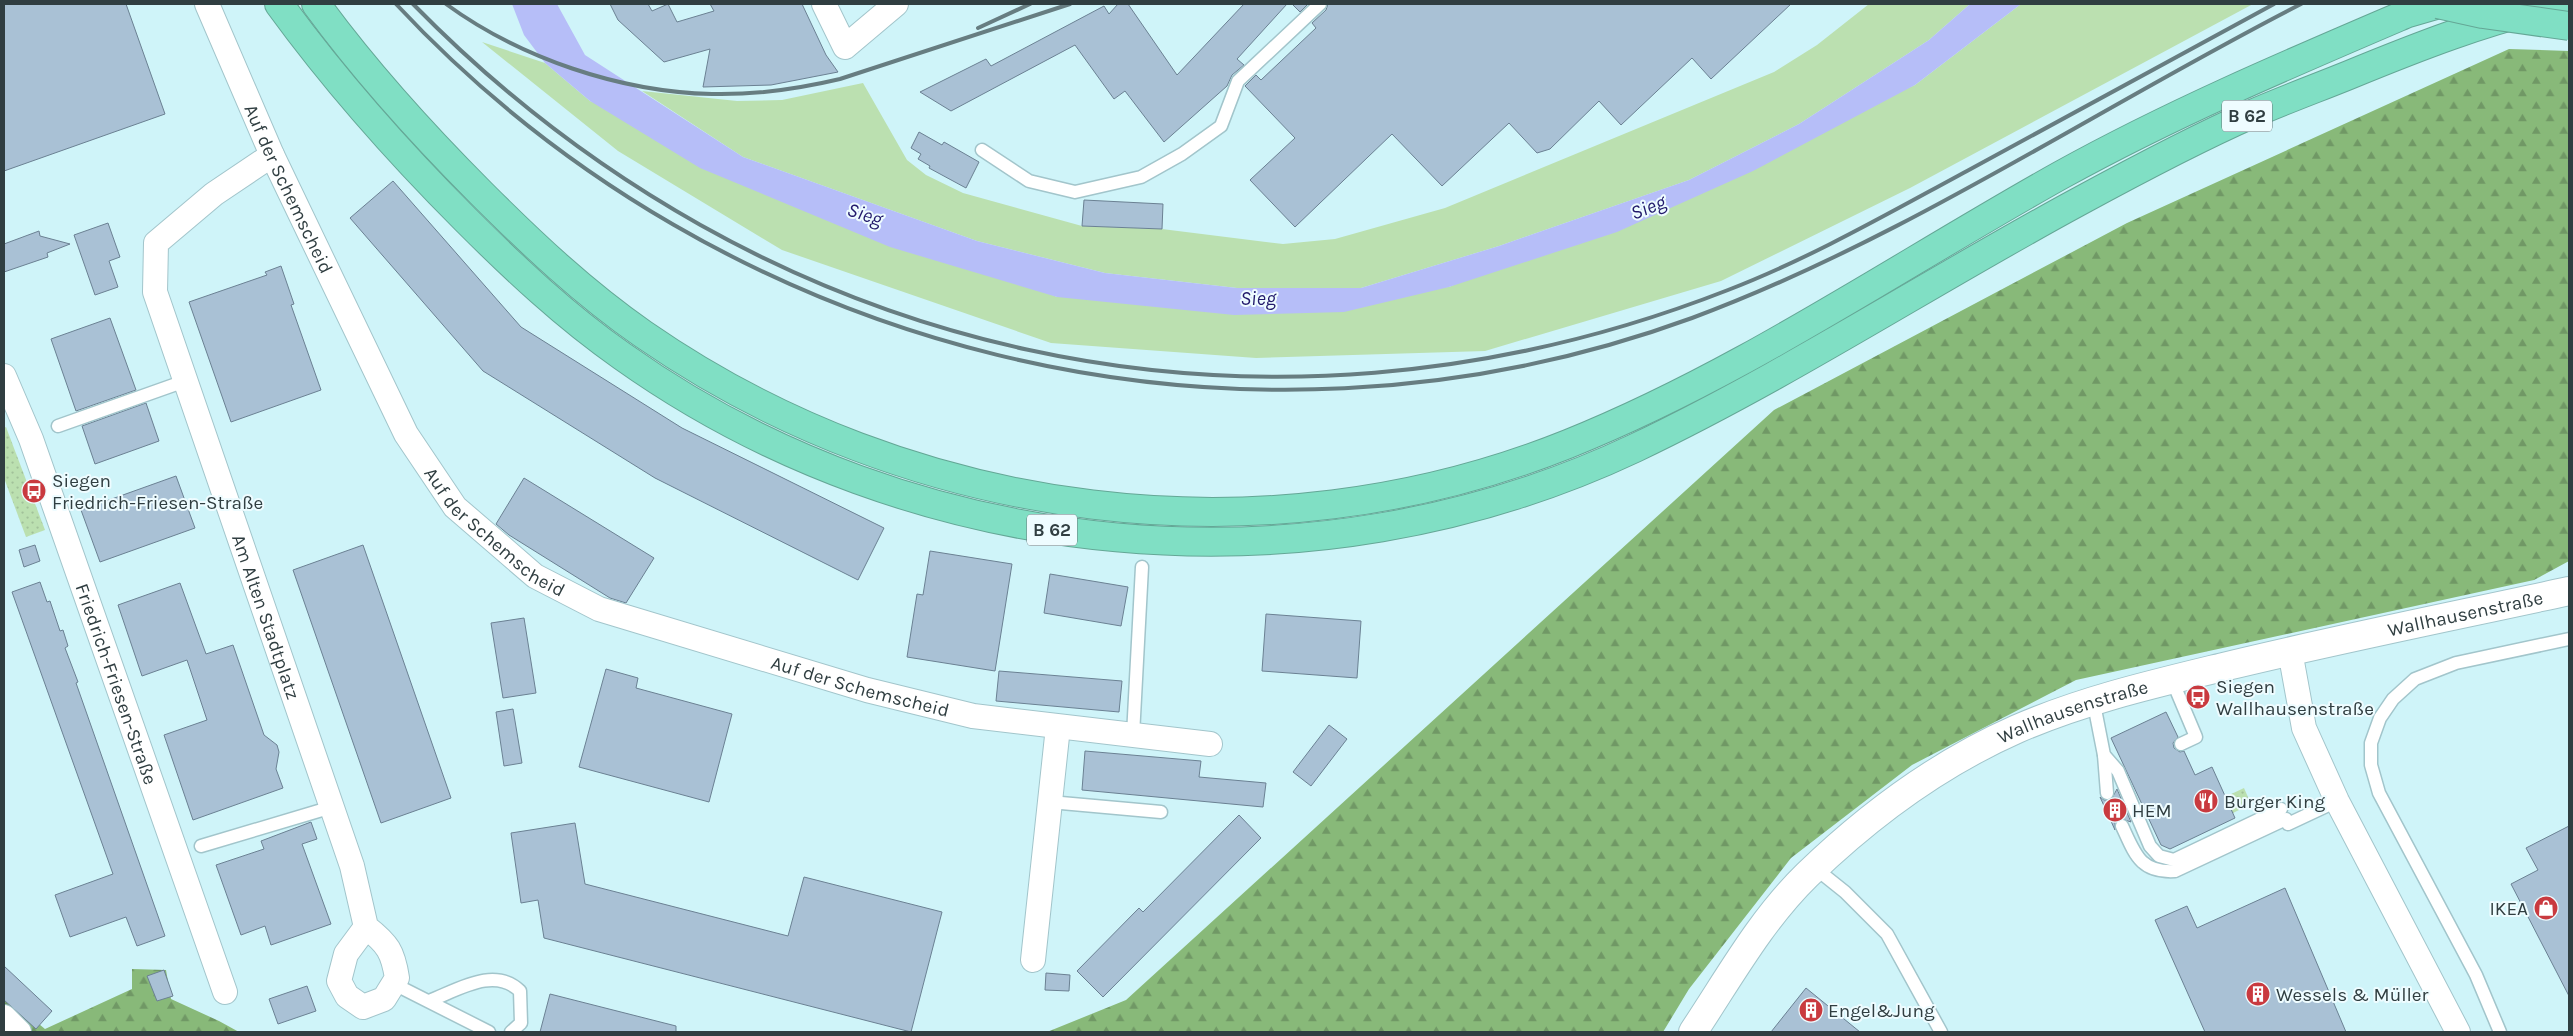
<svg xmlns="http://www.w3.org/2000/svg" width="2573" height="1036" font-family="Karla,sans-serif">
<style>
.grass{fill:#bbe0b0}
.forest{fill:url(#forest-firs)}
.park{fill:url(#park-dots)}
.water{fill:#b6bef8}
.building{fill:#a9c1d5;stroke:#6b8193}
.lines{fill:none;stroke-linecap:round;stroke-linejoin:round}
.lane-casing{stroke:#a2c5cb;stroke-width:15}
.street-casing{stroke:#a2c5cb;stroke-width:26}
.secondary-casing{stroke:#a2c5cb;stroke-width:30}
.highway-casing{stroke:#64a796;stroke-width:30}
.lane{stroke:#fff;stroke-width:12}
.street{stroke:#fff;stroke-width:24}
.secondary{stroke:#fff;stroke-width:28}
.highway{stroke:#80dfc4;stroke-width:28}
.rail{stroke:#677d81;stroke-width:4}
.highway-bridge-casing{stroke:#64a796;stroke-width:30;stroke-linecap:butt}
.highway-bridge{stroke:#80dfc4;stroke-width:28}
.labels{text-anchor:middle;stroke-width:4;stroke-linejoin:round;paint-order:stroke}
.shield{fill:#eefcff;stroke:#69777a;stroke-width:1}
.shield-label{font-size:18px;font-weight:bold;fill:#303e41}
.street-label{font-size:19px;fill:#303e41;stroke:#eefcff}
.poi-label{font-size:19px;fill:#303e41;stroke:#eefcff;text-anchor:start}
.water-label{font-size:20px;font-style:italic;fill:#221a6c;stroke:#eefcff}
</style>
<defs>
<pattern id="forest-firs" width="22" height="20" patternUnits="userSpaceOnUse" patternTransform="scale(1.25)"><rect width="22" height="20" fill="#88b979"/><path d="M5 1l3.5 6h-7zM16 11l3.5 6h-7z" fill="#709865"/></pattern>
<pattern id="park-dots" width="8" height="8" patternUnits="userSpaceOnUse" patternTransform="scale(1.25)"><rect width="8" height="8" fill="#bbe0b0"/><path d="M2 2h.1M6 6h.1" fill="none" stroke="#a1c199" stroke-width="1.8" stroke-linecap="round"/></pattern>
</defs>
<rect width="100%" height="100%" fill="#cff4f9"/>
<g class="grass">
<polygon points="1869,4 1970,4 1929,40 1799,124 1689,180 1499,246 1361,288 1237,288 1105,273 977,241 743,157 642,91 737,101 782,100 863,83 907,160 926,175 963,193 1082,226 1162,229 1283,244 1335,239 1445,208 1774,72 1817,45"/>
<polygon points="2021,4 2253,4 1910,188 1721,281 1485,351 1256,358 1051,343 782,250 618,151 482,42 545,63 590,101 1057,297 1449,287 1915,85"/>
</g>
<g class="forest">
<polygon points="2509,49 2569,51 2569,561 2534,580 2076,680 1912,765 1791,858 1689,989 1663,1032 1047,1032 1126,1000 1774,410 2127,223"/>
<polygon points="132,969 166,970 171,999 219,1021 239,1032 4,1032 4,995 45,1029 132,989"/>
</g>
<g class="park">
<polygon points="6,427 45,530 26,537 4,478 4,428"/>
<polygon points="2244,788 2251,804 2233,813 2225,797"/>
</g>
<polygon class="water" points="512,4 557,4 585,55 743,157 977,241 1105,273 1237,288 1361,288 1499,246 1689,180 1799,124 1929,40 1970,4 2021,4 1915,85 1753,171 1617,232 1449,287 1344,312 1234,315 1057,297 890,247 700,168 590,101 545,63 524,35"/>
<g class="building">
<polygon points="4,4 126,4 165,114 4,171"/>
<polygon points="610,4 648,4 652,11 668,4 677,22 714,11 710,4 802,4 826,55 838,72 771,85 703,87 710,49 664,62 618,20"/>
<polygon points="1118,4 1128,4 1177,75 1244,4 1287,4 1237,59 1244,65 1232,75 1227,86 1164,142 1125,91 1114,99 1075,45 951,111 920,92 986,59 991,66 1104,6 1109,14"/>
<polygon points="1292,4 1308,4 1300,12"/>
<polygon points="1328,4 1791,4 1711,79 1692,58 1621,125 1599,101 1550,149 1537,153 1509,123 1442,186 1392,134 1295,227 1250,180 1295,138 1245,86 1256,75 1261,80 1316,28 1312,23 1326,10"/>
<polygon points="919,132 942,145 944,142 979,162 966,188 929,168 930,166 918,159 921,154 911,148"/>
<polygon points="393,181 521,327 682,428 884,528 858,580 655,478 483,371 350,218"/>
<polygon points="1084,200 1163,204 1162,229 1082,226"/>
<polygon points="108,223 120,257 109,261 118,287 95,295 74,235"/>
<polygon points="39,231 40,236 70,244 47,253 48,257 4,272 4,244"/>
<polygon points="281,266 294,304 291,305 321,390 231,422 189,302 267,275 265,272"/>
<polygon points="110,318 136,390 76,411 51,339"/>
<polygon points="146,403 159,441 95,464 82,426"/>
<polygon points="176,476 195,528 100,562 81,510"/>
<polygon points="524,478 654,558 626,603 610,598 509,535 496,524"/>
<polygon points="35,545 40,561 24,567 19,550"/>
<polygon points="363,545 451,798 381,823 293,570"/>
<polygon points="930,551 1012,564 995,671 907,657 917,594 923,595"/>
<polygon points="1050,574 1128,587 1121,626 1044,613"/>
<polygon points="40,582 47,602 50,601 60,631 63,630 68,646 65,648 78,682 76,683 165,936 137,946 126,917 70,937 55,895 113,874 12,592"/>
<polygon points="180,583 206,654 233,645 264,735 277,745 279,752 276,769 283,788 193,820 164,735 207,720 187,660 142,676 118,605"/>
<polygon points="1266,614 1361,621 1357,678 1262,671"/>
<polygon points="524,618 536,693 503,698 491,623"/>
<polygon points="606,669 638,678 636,688 732,714 709,802 579,767"/>
<polygon points="999,671 1122,681 1119,712 996,701"/>
<polygon points="513,709 522,763 504,766 496,712"/>
<polygon points="2166,712 2178,737 2173,743 2174,748 2180,752 2184,751 2195,775 2212,767 2235,818 2170,849 2161,845 2111,738"/>
<polygon points="1329,725 1347,739 1311,786 1293,772"/>
<polygon points="1085,751 1201,761 1199,777 1266,783 1263,807 1082,790"/>
<polygon points="2117,789 2131,822 2119,818 2115,822 2115,830 2100,797 2104,800 2111,800"/>
<polygon points="1239,815 1261,838 1103,997 1077,971 1139,908 1143,912"/>
<polygon points="311,822 317,839 302,844 331,924 271,945 265,926 241,935 216,865 264,849 261,841"/>
<polygon points="575,823 585,884 788,936 804,877 942,912 911,1032 544,938 538,900 521,903 511,833"/>
<polygon points="2569,826 2569,996 2511,884 2538,870 2526,848"/>
<polygon points="2285,888 2346,1032 2205,1032 2155,920 2187,906 2197,928"/>
<polygon points="4,966 52,1011 36,1029 4,1000"/>
<polygon points="164,970 173,996 157,1001 147,976"/>
<polygon points="1046,973 1070,975 1069,991 1045,990"/>
<polygon points="307,986 316,1011 278,1024 269,999"/>
<polygon points="1806,988 1860,1032 1771,1032"/>
<polygon points="550,994 676,1026 676,1032 540,1032"/>
</g>
<g class="lines">
<defs>
<g id="lane">
<polyline points="982,150 1029,181 1075,192 1141,177 1182,154 1221,126 1238,81 1320,4"/>
<polyline points="58,426 185,381"/>
<polyline points="2172,680 2196,737 2181,744"/>
<polyline points="2093,699 2104,755 2118,771 2150,846 2159,856 2174,860 2281,809"/>
<polyline points="1133,735 1142,567"/>
<polyline points="2104,755 2107,793"/>
<polyline points="1050,802 1161,812"/>
<polyline points="2288,824 2337,801"/>
<path d="M2122,826C2135,854 2140,873 2175,871L2286,819"/>
<polyline points="201,846 332,807"/>
<polyline points="1815,868 1845,892 1887,934 1941,1032"/>
<polyline points="394,984 489,1032"/>
<path d="M429,1001C458,990 494,966 520,991L521,1023L511,1032"/>
<polyline points="2500,1032 2476,975 2379,793 2371,765 2371,743 2380,718 2393,699 2415,679 2456,663 2569,639"/>
</g>
<g id="street">
<path id="s1" d="M207,4L272,155L406,434L455,507L535,576L599,609L867,690L973,716L1210,744"/>
<polyline points="824,4 845,47 896,4"/>
<path id="s2" d="M272,155L214,194L156,243L155,292L352,866L366,927C388,944 393,952 397,978L384,999L363,1007L347,996L339,981L346,954L366,927"/>
<path id="s3" d="M4,376L31,439L225,992"/>
<polyline points="2290,651 2304,728 2337,801 2458,1032"/>
<polyline points="1033,960 1058,727"/>
<polyline points="4,1017 19,1032"/>
</g>
<g id="secondary">
<path id="s4" d="M1693,1032C1729,978 1760,921 1807,875C1868,816 1940,763 2017,729C2084,700 2153,684 2223,667C2338,639 2454,616 2569,591"/>
</g>
<g id="highway">
<path d="M279,4C335,81 398,152 466,220C515,269 565,316 622,356C914,564 1311,601 1635,448C1788,375 1930,282 2078,202C2135,171 2193,140 2252,114C2284,100 2317,88 2349,75C2417,47 2486,20 2558,4"/>
<path d="M316,4C365,71 422,134 481,193C532,244 584,293 643,334C911,520 1264,566 1568,444C1742,374 1898,266 2061,175C2173,113 2291,63 2408,13L2439,4"/>
</g>
</defs>
<use href="#lane" class="lane-casing"/>
<use href="#street" class="street-casing"/>
<use href="#secondary" class="secondary-casing"/>
<use href="#highway" class="highway-casing"/>
<use href="#lane" class="lane"/>
<use href="#street" class="street"/>
<use href="#secondary" class="secondary"/>
<use href="#highway" class="highway"/>
<g class="rail">
<path d="M396,4C724,355 1239,484 1692,318C1905,239 2099,107 2301,4"/>
<path d="M413,4C763,361 1261,473 1728,290C1811,258 1889,213 1967,171C2069,115 2171,59 2274,4"/>
<path d="M446,4C520,58 620,92 712,94C756,95 798,89 840,79L1070,4"/>
<polyline points="978,28 1030,4"/>
</g>
<defs>
<polyline id="highway-bridge" points="2438,4 2483,14 2569,26"/>
</defs>
<use href="#highway-bridge" class="highway-bridge-casing"/>
<use href="#highway-bridge" class="highway-bridge"/>
</g>
<defs>
<symbol id="bus-disc" viewBox="-11 -11 22 22"><circle r="9.5" fill="#c93a3f" stroke="#eefcff"/><path d="M-5-6H5V4H4V6H2V4H-2V6H-4V4H-5ZM-3.5-4V0h7V-4ZM-3.5 1.2v1.5H-2V1.2ZM2 1.2v1.5H3.5V1.2Z" fill="#fff"/></symbol>
<symbol id="restaurant-disc" viewBox="-11 -11 22 22"><circle r="9.5" fill="#c93a3f" stroke="#eefcff"/><path d="M-5-6h1v4h1v-4h1v4h1v-4h1v5L-1.5 .5V6h-2V.5L-5-1ZM5-6V6H3V1.5H1.5Q1.5-4 5-6Z" fill="#fff"/></symbol>
<symbol id="building-disc" viewBox="-11 -11 22 22"><circle r="9.5" fill="#c93a3f" stroke="#eefcff"/><path d="M-4-6H4V6H1V3H-1V6H-4ZM-2.5-4.3h1.7v1.8h-1.7ZM.8-4.3h1.7v1.8H.8ZM-2.5-1h1.7V.8h-1.7ZM.8-1h1.7V.8H.8Z" fill="#fff"/></symbol>
<symbol id="shop-disc" viewBox="-11 -11 22 22"><circle r="9.5" fill="#c93a3f" stroke="#eefcff"/><path d="M-5-2.5h2.3a2.7 3.5 0 0 1 5.4 0H5L5.5 6h-11ZM-1.5-2.5h3a1.5 2.3 0 0 0-3 0Z" fill="#fff"/></symbol>
</defs>
<g fill-rule="evenodd">
<use href="#bus-disc" x="20" y="477" width="28" height="28"/>
<use href="#bus-disc" x="2184" y="683" width="28" height="28"/>
<use href="#restaurant-disc" x="2192" y="787" width="28" height="28"/>
<use href="#building-disc" x="2101" y="796" width="28" height="28"/>
<use href="#shop-disc" x="2532" y="894" width="28" height="28"/>
<use href="#building-disc" x="2244" y="980" width="28" height="28"/>
<use href="#building-disc" x="1797" y="996" width="28" height="28"/>
</g>
<g class="labels">
<g class="shield">
<rect x="2222" y="100.5" width="50" height="31" rx="4"/>
<rect x="1027" y="514.5" width="50" height="31" rx="4"/>
</g>
<g class="shield-label">
<text x="2247" y="122">B 62</text>
<text x="1052" y="536">B 62</text>
</g>
<g class="street-label">
<text dy="7" stroke="none"><textPath href="#s1" startOffset="202">Auf der Schemscheid</textPath></text>
<text dy="7" stroke="none"><textPath href="#s1" startOffset="608">Auf der Schemscheid</textPath></text>
<text dy="7" stroke="none"><textPath href="#s4" startOffset="915">Wallhausenstraße</textPath></text>
<text dy="7" stroke="none"><textPath href="#s2" startOffset="538">Am Alten Stadtplatz</textPath></text>
<text dy="7" stroke="none"><textPath href="#s3" startOffset="328">Friedrich-Friesen-Straße</textPath></text>
<text dy="7" stroke="none"><textPath href="#s1" startOffset="1012">Auf der Schemscheid</textPath></text>
<text dy="7" stroke="none"><textPath href="#s4" startOffset="510">Wallhausenstraße</textPath></text>
</g>
<g class="poi-label">
<text x="52" y="487">Siegen<tspan x="52" dy="22">Friedrich-Friesen-Straße</tspan></text>
<text x="2216" y="693">Siegen<tspan x="2216" dy="22">Wallhausenstraße</tspan></text>
<text x="2224" y="808">Burger King</text>
<text x="2132" y="817">HEM</text>
<text x="2528" y="915" text-anchor="end">IKEA</text>
<text x="2276" y="1001">Wessels &amp; Müller</text>
<text x="1828" y="1017">Engel&amp;Jung</text>
</g>
<g class="water-label">
<text transform="translate(1648 207) rotate(-21)" y="7">Sieg</text>
<text transform="translate(865 214) rotate(19)" y="7">Sieg</text>
<text x="1258" y="305">Sieg</text>
</g>
</g>
<rect width="2573" height="1036" fill="none" stroke="#303e41" stroke-width="10"/>
</svg>
